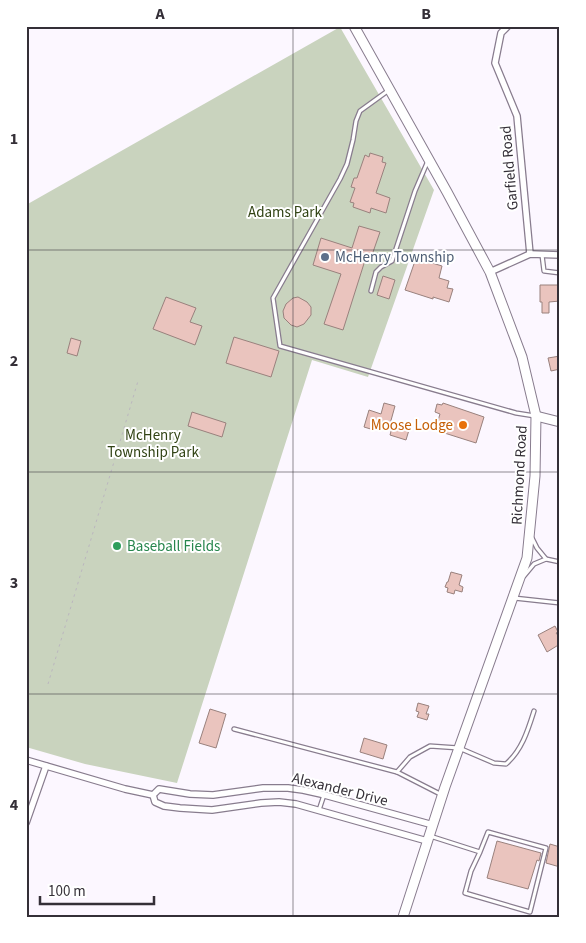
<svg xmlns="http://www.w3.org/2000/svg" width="586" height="943" font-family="'Source Sans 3',sans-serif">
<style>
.green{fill:#c9d3be}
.building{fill:#eac4be;stroke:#99817d}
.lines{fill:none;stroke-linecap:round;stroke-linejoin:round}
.lane-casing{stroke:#887c8e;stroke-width:5.5}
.street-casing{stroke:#887c8e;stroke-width:8}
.secondary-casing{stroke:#887c8e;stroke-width:11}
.primary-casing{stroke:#887c8e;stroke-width:11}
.path{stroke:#bbb6be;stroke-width:1;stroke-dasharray:2.5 4;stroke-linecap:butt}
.lane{stroke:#fff;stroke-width:3}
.street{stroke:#fff;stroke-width:5.5}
.secondary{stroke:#fff;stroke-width:9}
.primary{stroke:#fff;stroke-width:9}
.grid{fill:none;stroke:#342f37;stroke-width:1;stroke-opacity:0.55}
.service-dot{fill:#5c6f8a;stroke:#fff;stroke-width:2}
.food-dot{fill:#e8710a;stroke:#fff;stroke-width:2}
.leisure-dot{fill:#2e9e5b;stroke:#fff;stroke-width:2}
.labels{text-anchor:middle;stroke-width:4;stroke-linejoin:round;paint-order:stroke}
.street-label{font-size:15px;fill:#342f37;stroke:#fff}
.park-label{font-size:15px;fill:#314314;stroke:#fff}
.service-label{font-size:15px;fill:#4e5e75;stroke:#fff;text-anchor:start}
.food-label{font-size:15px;fill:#c56008;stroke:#fff;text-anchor:end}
.leisure-label{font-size:15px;fill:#27864d;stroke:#fff;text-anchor:start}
.neatline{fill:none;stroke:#342f37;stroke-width:2}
.grid-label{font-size:16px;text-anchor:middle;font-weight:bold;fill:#342f37}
</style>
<rect width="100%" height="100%" fill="#fcf7ff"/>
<polygon class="green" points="340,27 434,190 368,377 312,360 177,783 85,764 26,747 26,205"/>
<g class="building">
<polygon points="370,153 383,157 382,162 386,163 376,193 390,198 386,213 371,208 370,213 353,207 354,203 350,202 355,188 351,187 354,178 357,178 365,155 369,157"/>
<polygon points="359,226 380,232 372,255 367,254 343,330 324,324 341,274 313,265 321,238 352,248"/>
<polygon points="416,258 442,266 439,278 449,281 447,288 453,289 449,302 433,297 433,299 405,290"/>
<polygon points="383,276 395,280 389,299 377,295"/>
<polygon points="540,285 560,285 560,301 549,302 549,313 542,313 542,302 540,302"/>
<polygon points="166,297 196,308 190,322 202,326 195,345 153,329"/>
<polygon points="298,297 307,302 311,307 311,315 304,324 297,327 291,325 284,318 283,311 286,304 293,298"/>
<polygon points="234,337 279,351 271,377 226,363"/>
<polygon points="71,338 81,341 77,356 67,353"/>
<polygon points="560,356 560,369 551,371 548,358"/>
<polygon points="384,403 395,406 390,424 377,420 374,430 364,427 369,410 381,414"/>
<polygon points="443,403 484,417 476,443 435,430 440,414 435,412 437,404 442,405"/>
<polygon points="192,412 226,423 222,437 188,426"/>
<polygon points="393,424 409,430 406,440 390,435"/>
<polygon points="451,572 462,575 459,585 463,587 462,592 455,590 454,594 447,592 448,588 445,587 447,582 448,582"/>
<polygon points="555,626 558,632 556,633 560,638 560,644 547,652 538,635"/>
<polygon points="418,703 429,706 426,714 429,714 427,720 417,717 419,712 416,711"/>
<polygon points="210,709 226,714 216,748 199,743"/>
<polygon points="364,738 387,745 383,759 360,752"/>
<polygon points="497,841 541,853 539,861 537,860 528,889 487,878"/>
<polygon points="550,844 560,847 560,867 546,863"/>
</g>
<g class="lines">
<defs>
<g id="lane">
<polyline points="389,90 360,111 356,121 353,140 347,164 340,179 273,298 280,346 516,413 535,416"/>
<polyline points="542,255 544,271 560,273"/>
<polyline points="371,291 376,272 381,267 392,261 415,191 427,163"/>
<polyline points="532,538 537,548 546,559 560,562"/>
<polyline points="524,576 534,564 546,559"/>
<polyline points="514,598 560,603"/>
<polyline points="234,729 397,772 442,795"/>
<path d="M397,772L410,757L430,746L459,748L494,763L506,764C522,750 528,730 534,711"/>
<polyline points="319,810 324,795"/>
<polyline points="430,836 480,852 471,871 465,893 530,912 546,848 488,832 480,852"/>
</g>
<g id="street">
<polyline points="508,26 501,33 495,63 517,116 530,254"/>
<polyline points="490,272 530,254 560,255"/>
<polyline points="26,760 125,789 153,795"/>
<polyline points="153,795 159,789 190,794 213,795 263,788 288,788 303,790 321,794 433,825"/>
<polyline points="153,795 155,802 164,806 180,808 212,810 261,803 279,802 296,804 427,841"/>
<polyline points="26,823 46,766"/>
</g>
<polyline id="secondary" points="536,416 560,422"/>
<polyline id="primary" points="354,26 447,192 490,272 522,357 536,416 535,476 527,558 445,787 403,917"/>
</defs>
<use href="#lane" class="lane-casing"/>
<use href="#street" class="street-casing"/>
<use href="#secondary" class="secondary-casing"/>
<use href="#primary" class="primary-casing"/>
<polyline class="path" points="48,684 138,381"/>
<use href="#lane" class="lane"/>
<use href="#street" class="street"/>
<use href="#secondary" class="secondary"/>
<use href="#primary" class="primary"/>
</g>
<path class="grid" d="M293,26V917M26,250H560M26,472H560M26,694H560"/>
<circle class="service-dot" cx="325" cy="257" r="5"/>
<circle class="food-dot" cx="463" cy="425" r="5"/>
<circle class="leisure-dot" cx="117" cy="546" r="5"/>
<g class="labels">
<g class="street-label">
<text transform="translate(509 168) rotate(-95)" y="5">Garfield Road</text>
<text transform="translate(519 475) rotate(-87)" y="5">Richmond Road</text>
<text transform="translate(340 789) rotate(14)" y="5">Alexander Drive</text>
</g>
<g class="park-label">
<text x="285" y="217">Adams Park</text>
<text x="153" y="440">McHenry<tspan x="153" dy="17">Township Park</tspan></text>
</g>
<g class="service-label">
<text x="335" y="262">McHenry Township</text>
</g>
<g class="food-label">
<text x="453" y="430">Moose Lodge</text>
</g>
<g class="leisure-label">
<text x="127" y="551">Baseball Fields</text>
</g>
</g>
<rect width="586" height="943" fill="none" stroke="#ffffff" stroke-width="55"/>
<path d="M40 896v8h114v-8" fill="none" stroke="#342f37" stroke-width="2.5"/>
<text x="48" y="896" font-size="15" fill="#342f37" stroke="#ffffff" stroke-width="4" paint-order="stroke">100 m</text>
<rect x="28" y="28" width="530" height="888" class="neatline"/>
<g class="grid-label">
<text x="160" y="19">A</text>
<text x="426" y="19">B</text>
<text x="14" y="144">1</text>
<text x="14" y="366">2</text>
<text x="14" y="588">3</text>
<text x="14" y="810">4</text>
</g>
</svg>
